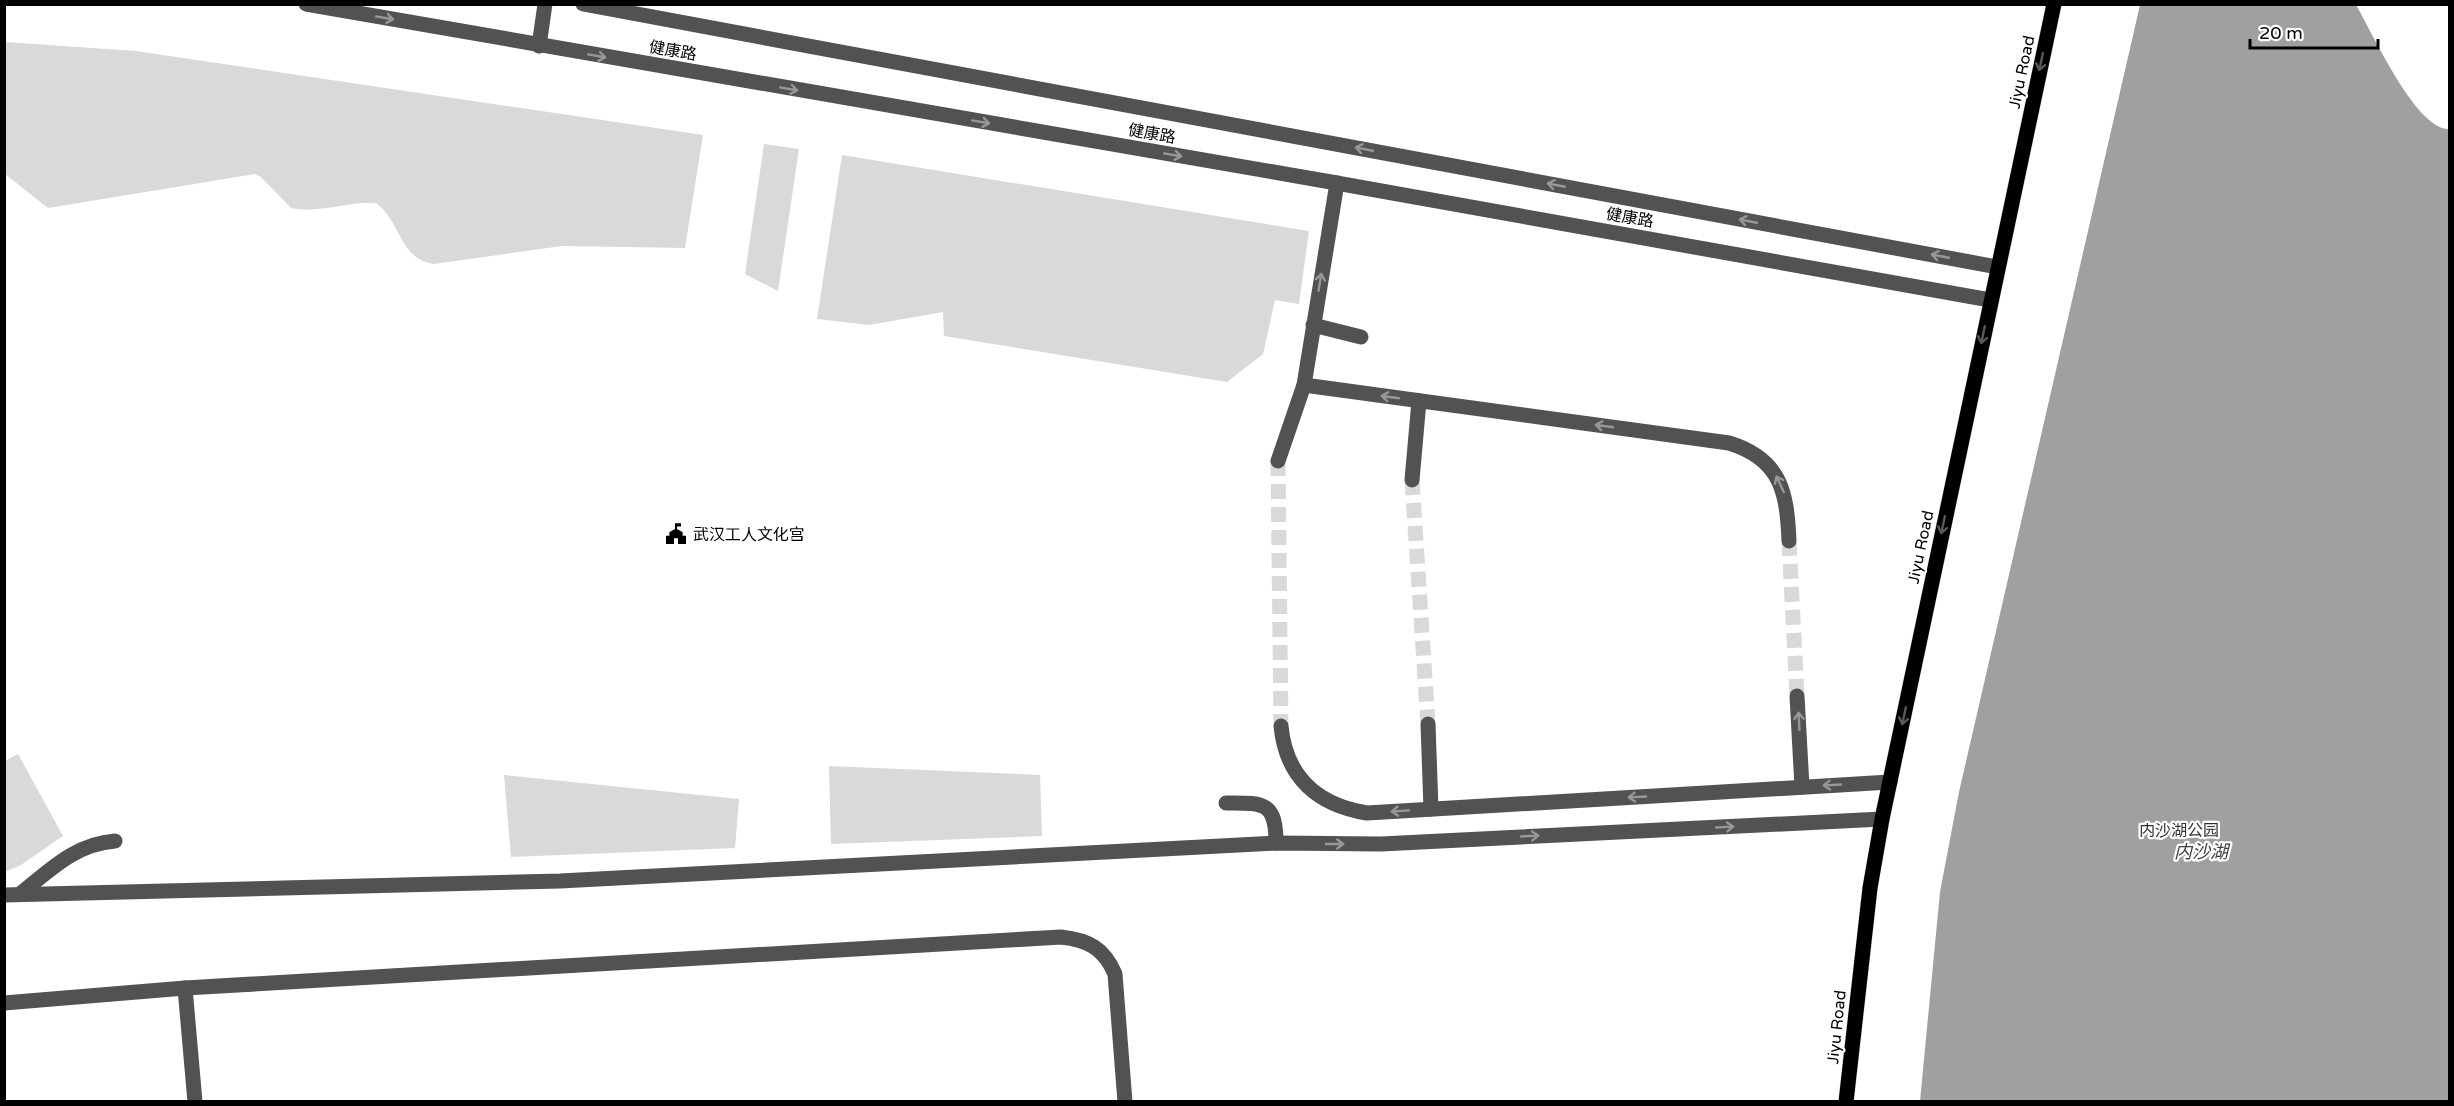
<svg xmlns="http://www.w3.org/2000/svg" width="2454" height="1106" font-family="'Varela Round','Noto Sans SC',sans-serif">
<style>
.green{fill:#d9d9d9}
.water{fill:#a0a0a0}
.lines{fill:none;stroke-linecap:round;stroke-linejoin:round}
.minor-tunnel{stroke:#d9d9d9;stroke-width:15;stroke-dasharray:15 8;stroke-linecap:butt}
.major-casing{stroke:#dbdbdb;stroke-width:16}
.minor{stroke:#525252;stroke-width:15}
.major{stroke:#000;stroke-width:15}
.oneway{stroke:#979797}
.oneway2{stroke:#595959}
.labels{text-anchor:middle;stroke-width:4.5;stroke-linejoin:round;paint-order:stroke}
.street-label{font-size:16px;fill:#000;stroke:#fff}
.poi-label{font-size:16px;fill:#000;stroke:#fff;text-anchor:start}
.park-label{font-size:16px;fill:#303030;stroke:#fff}
.water-label{font-size:18px;font-style:italic;fill:#414141;stroke:#fff}
</style>
<rect width="100%" height="100%" fill="#fff"/>
<g class="green">
<path d="M5,42L136,51L703,135L685,248L562,246L434,264C399,259 401,221 376,203C348,201 318,214 291,208L261,177L255,174L48,208L5,174Z"/>
<polygon points="764,144 799,149 778,291 745,274"/>
<polygon points="842,155 1309,231 1299,304 1275,300 1263,354 1227,382 944,336 943,312 869,325 817,319"/>
<polygon points="18,754 63,836 21,865 5,872 5,761"/>
<polygon points="829,766 1040,775 1042,836 831,844"/>
<polygon points="504,775 739,799 735,848 511,857"/>
</g>
<path class="water" d="M2140,5H2356C2372,32 2416,130 2449,129V1101H1920L1940,892L1959,792Z"/>
<g class="lines">
<g class="minor-tunnel">
<polyline points="1278,461 1281,726"/>
<polyline points="1412,480 1428,724"/>
<polyline points="1789,541 1797,696"/>
</g>
<defs>
<polyline id="major" points="1846,1102 1870,888 1882,819 2054,4"/>
</defs>
<use href="#major" class="major-casing"/>
<g class="minor">
<polyline points="306,4 1331,182 1990,300"/>
<polyline points="583,4 1997,267"/>
<polyline points="539,46 545,4"/>
<polyline points="1313,325 1361,337"/>
<path d="M1304,385L1729,443C1781,459 1787,492 1789,541"/>
<polyline points="1278,461 1304,385 1337,183"/>
<polyline points="1412,480 1419,401"/>
<polyline points="1797,696 1802,787"/>
<polyline points="1428,724 1431,809"/>
<path d="M1281,726C1286,778 1318,805 1367,813L1890,782"/>
<path d="M1226,803C1263,803 1276,801 1276,843"/>
<path d="M20,894C50,870 75,844 115,841"/>
<polyline points="4,895 560,881 1276,843 1381,844 1882,819"/>
<polyline points="185,988 195,1102"/>
<path d="M4,1003L185,988L1061,937C1088,940 1104,948 1115,974L1125,1102"/>
</g>
<use href="#major" class="major"/>
</g>
<defs><path id="oneway-shaft" d="M-6 0H5M1.5-3L5.5 0L1.5 3" fill="none" stroke-width="1.6" stroke-linecap="round" stroke-linejoin="round" transform="scale(1.5)"/></defs>
<g class="oneway">
<use href="#oneway-shaft" transform="translate(385 18) rotate(10)"/>
<use href="#oneway-shaft" transform="translate(597 56) rotate(10)"/>
<use href="#oneway-shaft" transform="translate(789 89) rotate(10)"/>
<use href="#oneway-shaft" transform="translate(981 122) rotate(10)"/>
<use href="#oneway-shaft" transform="translate(1364 149) rotate(-169)"/>
<use href="#oneway-shaft" transform="translate(1173 155) rotate(10)"/>
<use href="#oneway-shaft" transform="translate(1556 185) rotate(-169)"/>
<use href="#oneway-shaft" transform="translate(1748 221) rotate(-169)"/>
<use href="#oneway-shaft" transform="translate(1940 256) rotate(-169)"/>
<use href="#oneway-shaft" transform="translate(1320 282) rotate(-81)"/>
<use href="#oneway-shaft" transform="translate(1390 397) rotate(-172)"/>
<use href="#oneway-shaft" transform="translate(1604 426) rotate(-172)"/>
<use href="#oneway-shaft" transform="translate(1780 484) rotate(-115)"/>
<use href="#oneway-shaft" transform="translate(1799 721) rotate(-93)"/>
<use href="#oneway-shaft" transform="translate(1832 785) rotate(177)"/>
<use href="#oneway-shaft" transform="translate(1637 797) rotate(177)"/>
<use href="#oneway-shaft" transform="translate(1400 811) rotate(176)"/>
<use href="#oneway-shaft" transform="translate(1725 827) rotate(-3)"/>
<use href="#oneway-shaft" transform="translate(1530 836) rotate(-3)"/>
<use href="#oneway-shaft" transform="translate(1335 844)"/>
</g>
<g class="oneway2">
<use href="#oneway-shaft" transform="translate(2041 62) rotate(102)"/>
<use href="#oneway-shaft" transform="translate(1983 335) rotate(102)"/>
<use href="#oneway-shaft" transform="translate(1943 525) rotate(102)"/>
<use href="#oneway-shaft" transform="translate(1904 716) rotate(102)"/>
</g>
<defs>
<symbol id="civic-bare" viewBox="-9 -9 18 18"><path d="M-.6-6.5H3V-4.5H.6V-3L4-1V1h2V6H-6V1h2V-1L-.6-3ZM-1.2 2.5V6h2.4V2.5Z" fill="#000" stroke="#fff" stroke-width="2.5" paint-order="stroke"/></symbol>
</defs>
<g fill-rule="evenodd">
<use href="#civic-bare" x="661" y="519" width="30" height="30"/>
</g>
<g class="labels">
<g class="street-label">
<text transform="translate(673 50) rotate(10)" y="6">健康路</text>
<text transform="translate(2021 72) rotate(-78)" y="6">Jiyu Road</text>
<text transform="translate(1152 133) rotate(10)" y="6">健康路</text>
<text transform="translate(1630 217) rotate(10)" y="6">健康路</text>
<text transform="translate(1920 547) rotate(-78)" y="6">Jiyu Road</text>
<text transform="translate(1836 1027) rotate(-84)" y="6">Jiyu Road</text>
</g>
<g class="poi-label">
<text x="693" y="540">武汉工人文化宫</text>
</g>
<g class="park-label">
<text x="2179" y="836">内沙湖公园</text>
</g>
<g class="water-label">
<text x="2201" y="858">内沙湖</text>
</g>
</g>
<rect width="2454" height="1106" fill="none" stroke="#000000" stroke-width="12"/>
<path d="M2250 39v9h128v-9" fill="none" stroke="#000000" stroke-width="3"/>
<text x="2259" y="39" font-size="18" fill="#000000" stroke="#ffffff" stroke-width="4.5" paint-order="stroke">20 m</text>
</svg>
